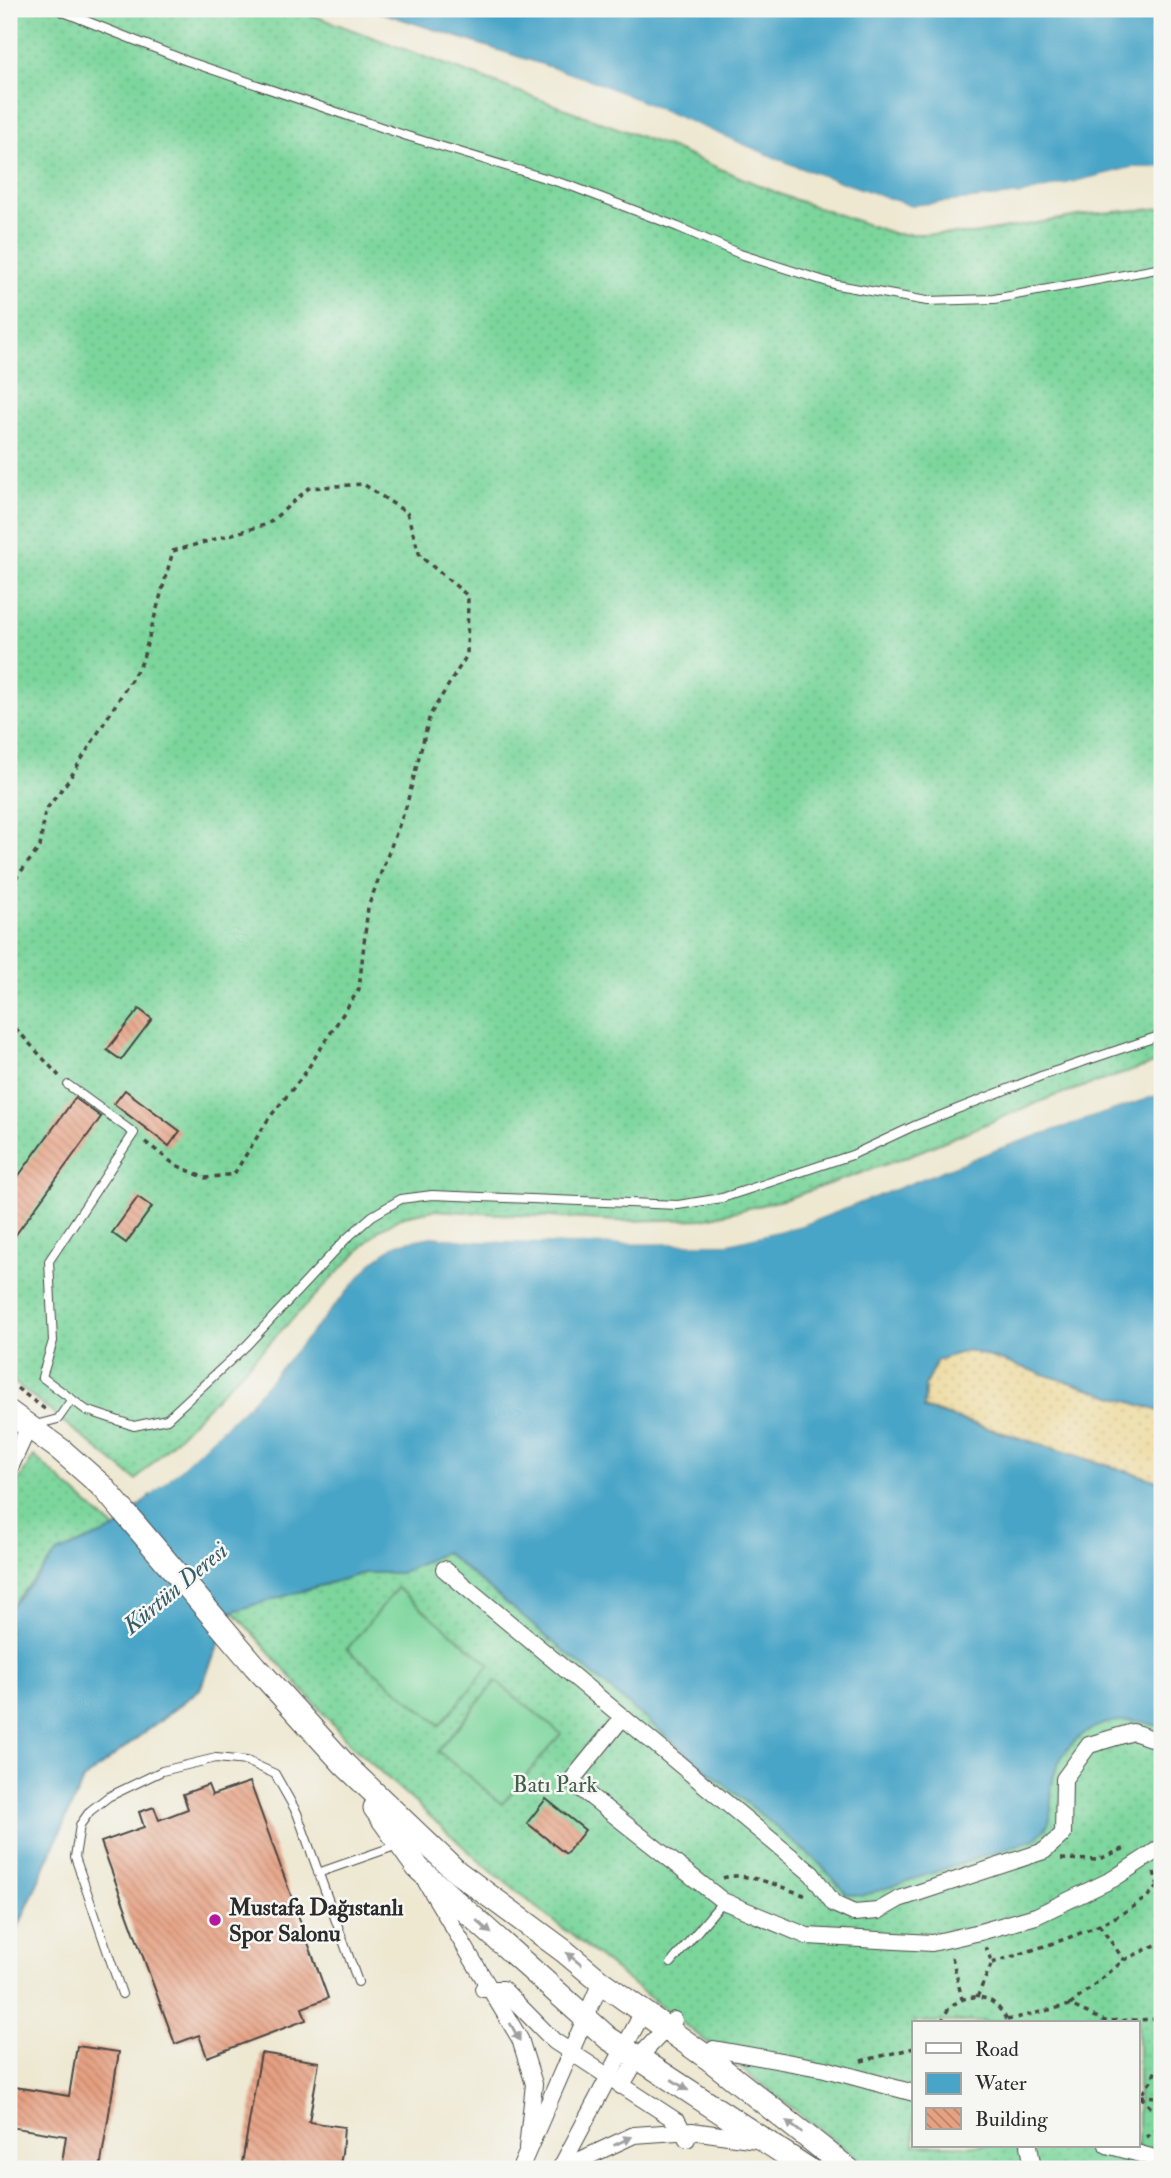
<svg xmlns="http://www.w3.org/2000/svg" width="1171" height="2178" font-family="'IM FELL Double Pica',serif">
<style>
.grass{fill:url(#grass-dots);stroke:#548064;stroke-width:2;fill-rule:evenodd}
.sand{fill:url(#sand-dots);stroke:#8c8264;stroke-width:2}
.garden{fill:#7cd69c;stroke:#548064;stroke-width:2}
.water{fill:#48a5c7;stroke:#3a6879;stroke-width:2}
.pier{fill:#eee8d1}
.building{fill:url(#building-back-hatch)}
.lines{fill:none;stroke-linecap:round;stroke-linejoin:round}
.lane-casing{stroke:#484744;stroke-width:10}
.street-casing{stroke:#484744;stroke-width:18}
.secondary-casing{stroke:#484744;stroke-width:25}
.path{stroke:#484744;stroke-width:3.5;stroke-dasharray:5 5;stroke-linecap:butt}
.lane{stroke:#fff;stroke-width:8}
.street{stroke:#fff;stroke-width:16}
.secondary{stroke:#fff;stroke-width:23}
.oneway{fill:#a0a0a0}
.poi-dot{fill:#b5179e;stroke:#f6f6f2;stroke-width:2.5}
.labels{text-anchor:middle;stroke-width:5;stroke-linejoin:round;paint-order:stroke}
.park-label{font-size:23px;fill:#435e4d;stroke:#f6f6f2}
.poi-label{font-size:23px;font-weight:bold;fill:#2b2b2b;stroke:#f6f6f2;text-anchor:start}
.water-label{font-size:24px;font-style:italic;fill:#375c69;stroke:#f6f6f2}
</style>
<defs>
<pattern id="grass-dots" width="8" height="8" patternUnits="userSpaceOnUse" patternTransform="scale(1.75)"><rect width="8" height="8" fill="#7cd69c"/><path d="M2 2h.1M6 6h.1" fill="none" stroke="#6bb887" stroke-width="1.8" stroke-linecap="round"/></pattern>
<pattern id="sand-dots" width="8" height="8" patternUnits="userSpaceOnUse" patternTransform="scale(1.75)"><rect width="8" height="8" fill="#eeda9e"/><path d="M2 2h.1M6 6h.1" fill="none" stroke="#cb8" stroke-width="1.8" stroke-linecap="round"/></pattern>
<pattern id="building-back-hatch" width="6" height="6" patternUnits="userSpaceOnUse" patternTransform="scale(1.75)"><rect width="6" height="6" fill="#e6a082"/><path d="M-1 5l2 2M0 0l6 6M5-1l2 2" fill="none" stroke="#bb836b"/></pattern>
</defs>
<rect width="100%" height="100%" fill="#f6f6f2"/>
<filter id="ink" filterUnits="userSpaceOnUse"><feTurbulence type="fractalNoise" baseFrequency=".0143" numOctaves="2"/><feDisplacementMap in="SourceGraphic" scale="14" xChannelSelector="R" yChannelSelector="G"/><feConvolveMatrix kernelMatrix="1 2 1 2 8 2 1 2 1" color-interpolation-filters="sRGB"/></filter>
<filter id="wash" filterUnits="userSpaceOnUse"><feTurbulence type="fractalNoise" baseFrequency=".00686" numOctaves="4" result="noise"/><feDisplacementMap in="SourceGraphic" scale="28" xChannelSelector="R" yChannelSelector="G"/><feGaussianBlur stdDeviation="1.57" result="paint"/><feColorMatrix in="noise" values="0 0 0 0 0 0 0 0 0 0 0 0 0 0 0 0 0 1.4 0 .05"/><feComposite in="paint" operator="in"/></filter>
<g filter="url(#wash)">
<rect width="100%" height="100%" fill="#eee8d1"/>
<g class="grass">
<polygon points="9,9 296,9 671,148 787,197 895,234 973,234 1090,214 1162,208 1162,1061 1049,1098 901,1159 786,1199 703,1219 618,1221 434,1210 404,1216 379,1230 136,1480 9,1378"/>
<polygon points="34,1456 115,1529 57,1553 9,1609 9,1496"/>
<path d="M445,1552L819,1863L847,1894L1051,1796C1053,1737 1109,1705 1162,1728V2169H870L639,1989L485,1866L352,1746L233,1611L364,1573H401ZM914,2022H1138V2145H914Z"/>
</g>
<polygon class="sand" points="968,1350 1162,1412 1162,1482 924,1408 925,1385 936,1360"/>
<g class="garden">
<polygon points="397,1588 490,1665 440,1725 347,1649"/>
<polygon points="496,1681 561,1734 502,1804 438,1751"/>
</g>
<g class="water">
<polygon points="370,9 1162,9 1162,168 1131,168 1022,195 910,206 796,167 592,81"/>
<path d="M1162,1093V1412L968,1350L937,1360L925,1385L924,1409L1162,1482V1728C1117,1708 1066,1729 1053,1778C1049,1792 1053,1808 1049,1822C1047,1828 1040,1834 1035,1839L862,1896L847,1894L819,1863L445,1552L401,1573H364L233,1611L200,1689L83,1780L9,1948V1609L57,1553L115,1529L251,1401L372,1262L397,1243L432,1236L475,1241L571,1244L729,1243L802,1225L999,1148Z"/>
</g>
<g class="pier">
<polygon points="367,9 592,81 796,167 910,206 1022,195 1131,168 1162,168 1162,172 1131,171 1023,199 910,209 795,170 591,84 369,12"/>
<polygon points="1162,1090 1162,1093 999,1148 802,1225 729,1243 571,1244 475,1241 432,1236 397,1243 372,1262 251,1401 152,1495 149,1493 249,1399 369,1260 395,1239 432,1232 475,1237 571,1240 729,1240 801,1221 998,1145"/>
</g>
<g id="blocks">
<g class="building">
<polygon points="139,1009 152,1019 121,1060 107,1050"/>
<polygon points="125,1090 180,1131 169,1146 114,1104"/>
<polygon points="75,1098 101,1117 9,1244 9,1189"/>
<polygon points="138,1197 152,1207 126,1243 112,1233"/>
<polygon points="250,1782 328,1998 302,2008 306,2020 207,2057 199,2035 175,2044 101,1842 144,1827 139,1812 154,1807 159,1820 188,1809 183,1794 208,1785 212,1795"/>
<polygon points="546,1799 585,1830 566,1854 527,1823"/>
<polygon points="77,2046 119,2052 100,2169 61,2169 66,2136 9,2127 9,2086 69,2096"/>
<polygon points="261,2053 319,2062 309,2122 344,2127 342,2154 339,2169 241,2169"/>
</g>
</g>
</g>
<g filter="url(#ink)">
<use href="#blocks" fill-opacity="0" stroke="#484744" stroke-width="2"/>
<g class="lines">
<defs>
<g id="lane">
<polyline points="56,9 187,61 407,136 571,186 678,227 740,254 837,285 927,301 994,299 1162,268"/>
<polyline points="68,1085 134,1133 49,1261 53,1341 42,1377 86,1410 134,1426 167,1419 247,1345 346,1239 372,1216 401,1199 432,1195 678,1205 722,1198 852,1155 914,1126 1041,1076 1162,1035"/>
<polyline points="35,1425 58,1419 72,1399"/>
<polyline points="318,1873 398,1845"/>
<polyline points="671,1963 723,1901"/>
<polyline points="122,1994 75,1857 80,1825 90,1811 108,1797 162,1771 216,1758 247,1761 275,1774 297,1813 358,1982"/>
</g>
<g id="street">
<polyline points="9,1470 29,1426"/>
<polyline points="444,1569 812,1874 834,1904 854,1913 878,1911 899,1899 1044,1851 1063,1834 1064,1779 1089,1745 1133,1732 1162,1742"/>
<polyline points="623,1717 571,1781 723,1901 807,1936 932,1943 980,1932 1036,1916 1113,1879 1162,1847"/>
<polyline points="426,1882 520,2039 534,2084 527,2148"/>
<polyline points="483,1989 503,1989 554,2041 678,2122 687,2139"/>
<polyline points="708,2058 714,2049 825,2069 914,2093"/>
<polyline points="621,2086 638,2058 674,2020"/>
<polyline points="1029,2145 1033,2169"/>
<polyline points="1107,2145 1162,2160"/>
<polyline points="520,2169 601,1982"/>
<polyline points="560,2169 643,2012"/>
<polyline points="561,2169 634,2135 692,2131 757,2140"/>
</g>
<g id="secondary">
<polyline points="9,1412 61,1450 103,1487 255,1666 345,1765 457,1872 564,1951 601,1982 708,2058 848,2169"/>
<polyline points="375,1808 418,1868 608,2038 808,2169"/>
</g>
</defs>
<use href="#lane" class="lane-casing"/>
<use href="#street" class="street-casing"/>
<use href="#secondary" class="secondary-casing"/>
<g class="path">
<polyline points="9,887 40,847 45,811 68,781 142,662 173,551 268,524 309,488 363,484 407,513 420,556 468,596 467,655 430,715 406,807 368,907 359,989 303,1076 269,1118 234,1174 205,1178 174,1164 144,1141"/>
<polyline points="9,1021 59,1076"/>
<polyline points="9,1382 46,1410"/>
<polyline points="1061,1859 1097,1860 1128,1847"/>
<polyline points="1154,1872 1162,1898"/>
<path d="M723,1878C745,1870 785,1889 807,1896"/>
<polyline points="1099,1925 1124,1960"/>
<polyline points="952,1957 962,1999"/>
<path d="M992,1963C1046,1945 1118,1927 1159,1886L1162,1885"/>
<polyline points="977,1997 992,1963 986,1947"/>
<polyline points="1070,2005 1124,1960 1162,1942"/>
<polyline points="1007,2020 1070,2005 1105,2021 1162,2019"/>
<path d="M942,2022C948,1999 979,1988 997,2006C1001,2010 1004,2016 1007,2020"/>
<polyline points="861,2061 914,2048"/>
<polyline points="1162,2066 1157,2067 1152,2080 1140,2096 1162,2120"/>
<polyline points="1140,2096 1162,2097"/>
<polyline points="1146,2137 1162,2127"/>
</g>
<use href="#lane" class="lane"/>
<use href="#street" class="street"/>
<use href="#secondary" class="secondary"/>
</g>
<defs><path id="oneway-solid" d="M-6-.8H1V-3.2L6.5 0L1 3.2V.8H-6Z" transform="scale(1.75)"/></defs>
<g class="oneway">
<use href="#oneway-solid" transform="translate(484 1927) rotate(42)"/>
<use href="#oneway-solid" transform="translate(574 1959) rotate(-140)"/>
<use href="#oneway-solid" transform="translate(515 2032) rotate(61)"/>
<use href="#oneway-solid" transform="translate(680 2085) rotate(33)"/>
<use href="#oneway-solid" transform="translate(794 2127) rotate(-142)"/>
<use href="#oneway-solid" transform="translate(623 2141) rotate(-25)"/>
</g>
</g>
<circle class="poi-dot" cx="215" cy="1920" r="7"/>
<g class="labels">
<g class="park-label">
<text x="555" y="1792">Batı Park</text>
</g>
<g class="poi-label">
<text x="229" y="1915">Mustafa Dağıstanlı<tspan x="229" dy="26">Spor Salonu</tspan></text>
</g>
<g class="water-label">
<text transform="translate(175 1588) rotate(-40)" y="8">Kürtün Deresi</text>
</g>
</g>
<rect width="1171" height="2178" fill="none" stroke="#f6f6f2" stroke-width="35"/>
<rect x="912" y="2021" width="228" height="126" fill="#f6f6f2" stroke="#a5a5a2" stroke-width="2"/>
<rect x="926" y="2043" width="35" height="10" fill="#ffffff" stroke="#a5a5a2" stroke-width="2"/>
<text x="975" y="2056" font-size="21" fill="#2b2b2b">Road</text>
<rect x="926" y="2073" width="35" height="21" fill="#48a5c7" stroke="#a5a5a2" stroke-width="2"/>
<text x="975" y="2090" font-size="21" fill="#2b2b2b">Water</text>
<rect x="926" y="2108" width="35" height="21" fill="url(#building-back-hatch)" stroke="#a5a5a2" stroke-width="2"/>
<text x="975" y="2126" font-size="21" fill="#2b2b2b">Building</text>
</svg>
